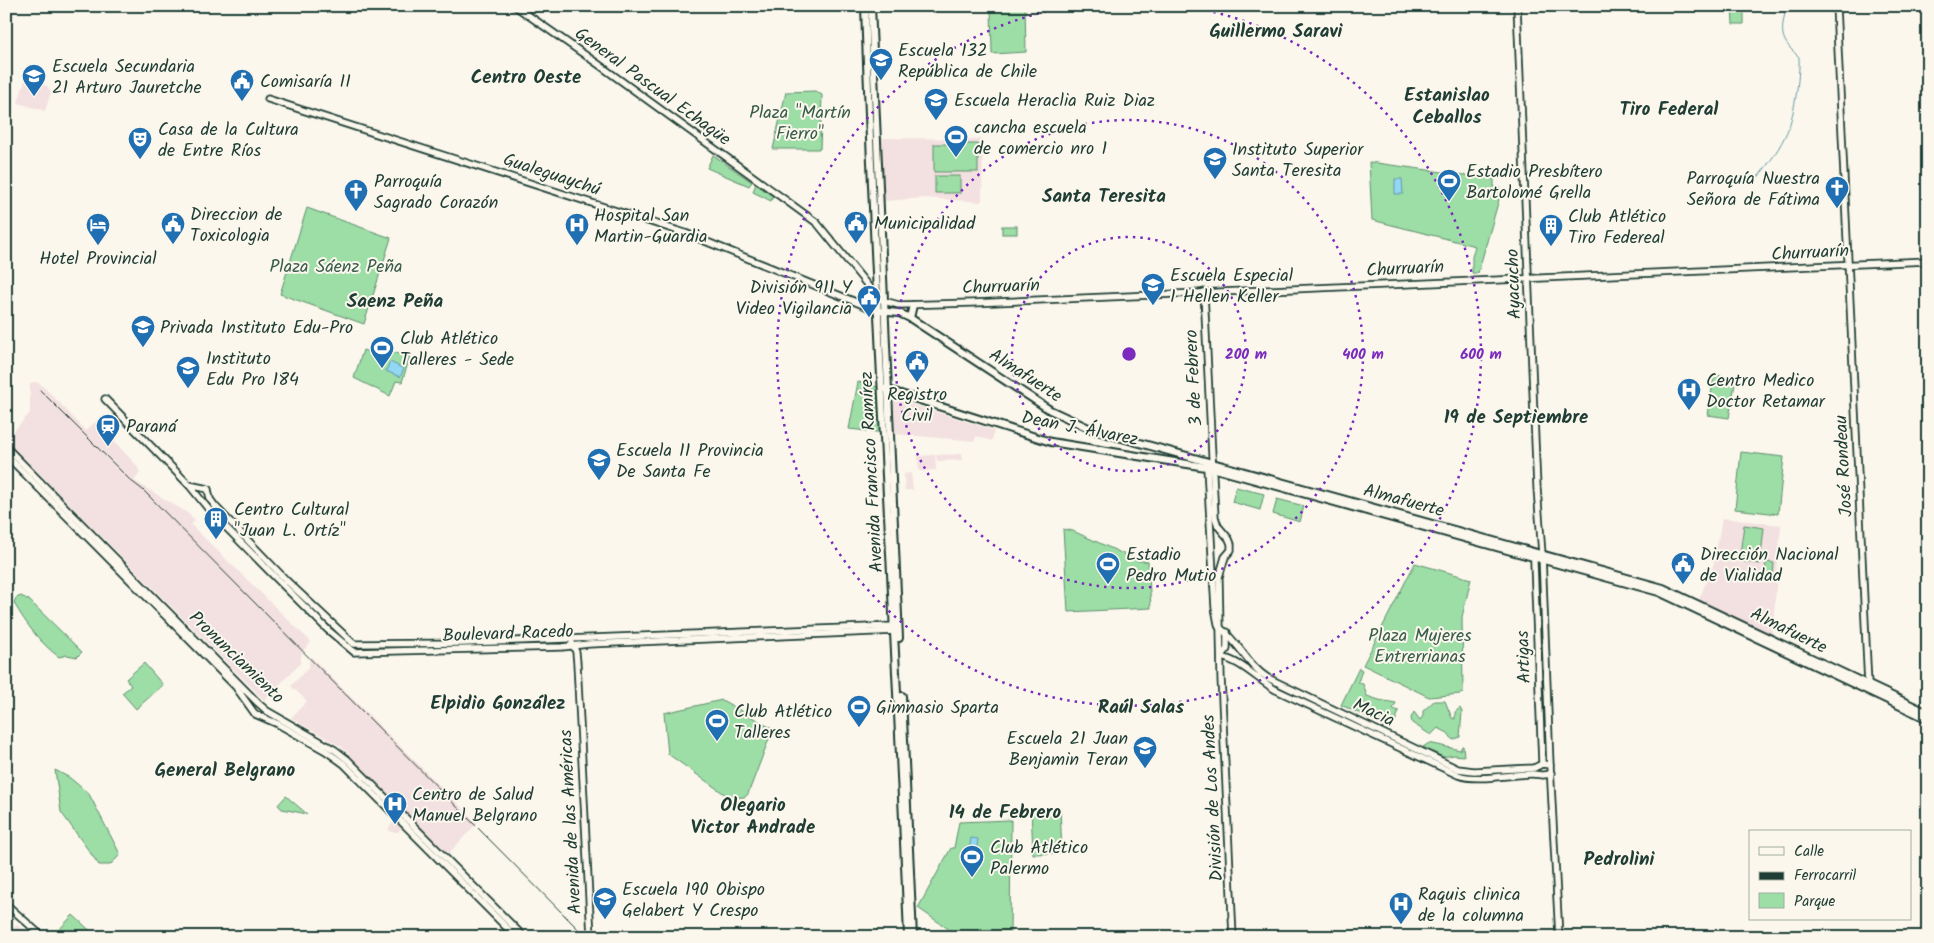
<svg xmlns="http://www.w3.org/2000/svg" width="1934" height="943" font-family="Kalam,sans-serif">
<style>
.built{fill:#f3e0e0}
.green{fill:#9ddda6;stroke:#5e8d6d}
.water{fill:#92d7f3;stroke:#6499a7}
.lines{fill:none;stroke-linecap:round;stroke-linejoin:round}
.stream{stroke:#6499a7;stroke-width:1}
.secondary-casing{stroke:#1f3d34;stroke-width:9}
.primary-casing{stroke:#1f3d34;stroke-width:10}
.secondary{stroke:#fbf7ec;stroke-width:5.5}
.primary{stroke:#fbf7ec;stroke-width:6}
.rail{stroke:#1f3d34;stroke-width:1}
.ring{fill:none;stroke:#7b2cbf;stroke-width:2.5;stroke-dasharray:2.5 5}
.labels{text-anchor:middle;stroke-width:4;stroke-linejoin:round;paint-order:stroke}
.poi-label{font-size:18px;fill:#1f3d34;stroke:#fbf7ec;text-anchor:start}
.street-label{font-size:18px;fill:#1f3d34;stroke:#fbf7ec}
.park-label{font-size:18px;fill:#385d4b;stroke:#fbf7ec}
.neighbourhood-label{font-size:19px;font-weight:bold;fill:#1f3d34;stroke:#fbf7ec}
.centre{fill:#7b2cbf;stroke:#fbf7ec;stroke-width:2.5}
.ring-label{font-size:15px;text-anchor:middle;font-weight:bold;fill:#7b2cbf;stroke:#fbf7ec;stroke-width:4;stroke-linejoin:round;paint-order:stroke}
</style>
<rect width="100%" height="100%" fill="#fbf7ec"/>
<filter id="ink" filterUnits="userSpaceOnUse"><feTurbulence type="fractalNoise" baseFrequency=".02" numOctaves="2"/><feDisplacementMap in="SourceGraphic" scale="10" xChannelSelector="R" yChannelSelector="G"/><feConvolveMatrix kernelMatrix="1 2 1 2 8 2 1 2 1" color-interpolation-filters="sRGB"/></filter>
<g filter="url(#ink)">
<g class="built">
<polygon points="25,80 47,86 51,92 45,111 18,103"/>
<polygon points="880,138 983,139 982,200 980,202 925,198 884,201"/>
<polygon points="33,382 39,383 52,395 86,431 94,423 99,422 100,426 137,466 140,473 134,481 186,512 195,520 191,525 311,642 302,652 300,664 264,700 6,440 30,413 30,384"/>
<polygon points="894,399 994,430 992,441 976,436 975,441 895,434"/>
<polygon points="962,454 963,460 937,461 936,455"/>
<polygon points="935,455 936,470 919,471 918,456"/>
<polygon points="911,473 913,490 905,490 904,474"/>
<polygon points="1722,518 1781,525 1772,638 1697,604 1714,564"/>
<polygon points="311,657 477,823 448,854 342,747 291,718 307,701 291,686 309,667 309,659"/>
<polygon points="395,820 402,827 398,832 391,832 388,829"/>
<polygon points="17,925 20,927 30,937 6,937 6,933"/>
</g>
<g class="green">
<polygon points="991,6 1025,6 1026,52 992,54"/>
<polygon points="1732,6 1744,6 1744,24 1733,24"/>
<polygon points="815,91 822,95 820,149 773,149 786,92"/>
<rect x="934" y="144" width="44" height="28"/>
<polygon points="713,155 752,182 749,186 707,168"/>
<polygon points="1369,162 1494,179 1494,187 1502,189 1478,273 1472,273 1472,257 1475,246 1372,220"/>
<rect x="935" y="176" width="25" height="17"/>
<polygon points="756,183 773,196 771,201 753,192"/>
<polygon points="307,208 391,238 364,324 280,294"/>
<rect x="1002" y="226" width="15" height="8"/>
<polygon points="363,350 387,359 392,352 410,357 402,382 396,381 390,396 354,378"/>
<polygon points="1714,375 1736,378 1729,418 1708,415"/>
<polygon points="858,382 882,388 885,433 849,429"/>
<polygon points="1741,452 1784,457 1778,514 1735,509"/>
<polygon points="1236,487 1264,494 1260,510 1232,502"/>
<polygon points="1277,499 1304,506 1300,522 1273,514"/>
<polygon points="1744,525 1764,528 1760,564 1739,561"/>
<polygon points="1063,529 1073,531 1139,561 1148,561 1151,608 1068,612"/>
<polygon points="1766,562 1774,563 1773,578 1765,577"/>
<polygon points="1415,563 1471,579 1462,617 1463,690 1463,693 1460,694 1429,697 1363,665"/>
<path d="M21,596L29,600L82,652L77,657L67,655L59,657C40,643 26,624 14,603L16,598Z"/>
<polygon points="144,663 163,685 136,709 122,693 131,686 126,679"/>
<polygon points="1359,668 1362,670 1358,682 1363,684 1367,696 1379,700 1396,703 1393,709 1399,711 1395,722 1390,727 1341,705"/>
<polygon points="722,700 771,728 772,731 748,794 745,797 730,798 668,754 664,713"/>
<polygon points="1434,701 1445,701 1452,718 1455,719 1455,712 1460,708 1462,712 1460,737 1453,740 1448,733 1438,728 1431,735 1412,723 1411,718 1414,712 1420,720 1423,716 1423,711"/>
<polygon points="1429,743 1460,750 1462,746 1463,746 1464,756 1454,755 1443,757 1423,747"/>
<polygon points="55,770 70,778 89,794 120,854 118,857 110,865 99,865 61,812"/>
<polygon points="286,796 307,814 282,809 278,805"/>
<polygon points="1060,807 1062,853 1033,854 1031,808"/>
<polygon points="1011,820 1010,937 960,937 918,908 951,848 954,848 959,822"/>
<polygon points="73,915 97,937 55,937 54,935"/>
</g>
<g class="water">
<polygon points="1395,179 1402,179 1403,194 1395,194"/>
<polygon points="390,362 404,369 400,377 386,371"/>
<polygon points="971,838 978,839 976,853 969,852"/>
</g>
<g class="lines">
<path class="stream" d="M1755,181C1766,167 1777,153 1785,136C1794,120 1800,76 1799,57C1782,41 1780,36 1785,13L1779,6"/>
<defs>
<g id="secondary">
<polyline points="515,6 598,64 817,223 877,297 884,301 899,305 972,303 1928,261"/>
<polyline points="1517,6 1537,488 1542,554 1550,765"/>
<polyline points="1836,6 1868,685"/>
<polyline points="268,99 685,233 878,311"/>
<polyline points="1204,292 1215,517 1218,526 1229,539 1231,544 1231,550 1225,557 1219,577 1221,678 1233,937"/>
<polyline points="105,399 189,485 210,511 283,585 328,630 354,652 562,647 589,644 896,631"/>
<polyline points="6,447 258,703 267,711 335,750 348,760 524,937"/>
<polyline points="6,455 235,686 255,714 278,724 326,751 344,764 516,937"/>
<polyline points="1210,465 1207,468 1215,608 1218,624"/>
<polyline points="189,485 208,489 210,499 215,506 287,581 354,644 462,643 896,626"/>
<polyline points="1538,556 1534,558 1534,563 1542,764"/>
<path d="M1219,627C1239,642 1248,666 1268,678L1458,769L1474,771L1534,768L1542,764L1550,765L1559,937"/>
<polyline points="572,643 576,652 577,663 591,937"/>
<path d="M1221,657C1241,661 1258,680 1276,690L1458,775C1476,782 1512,774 1532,774C1540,774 1544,777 1551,773"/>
<polyline points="1221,657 1227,649 1227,632"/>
<polyline points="6,904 43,937"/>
</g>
<g id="primary">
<path d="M865,6C875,317 896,626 908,937"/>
<polyline points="871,6 899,638"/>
<polyline points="878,311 899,313 910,318 1050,410 1093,430 1663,588 1928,713"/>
<polyline points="910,318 913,305"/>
<polyline points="882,388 1051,442 1212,468 1659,592 1928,719"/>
<polyline points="902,696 913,937"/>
</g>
</defs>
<use href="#secondary" class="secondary-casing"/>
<use href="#primary" class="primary-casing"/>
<use href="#secondary" class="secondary"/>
<use href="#primary" class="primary"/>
<polyline class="rail" points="40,390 130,480 143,490 586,937"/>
</g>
</g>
<g class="ring">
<circle cx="1129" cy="354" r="117"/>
<circle cx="1129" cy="354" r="234"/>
<path d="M1184 6A352 352 0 1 1 1074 6"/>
</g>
<defs>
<symbol id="school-pin" viewBox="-11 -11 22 30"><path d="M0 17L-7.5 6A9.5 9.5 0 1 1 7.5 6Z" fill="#1f6fb2" stroke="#fbf7ec"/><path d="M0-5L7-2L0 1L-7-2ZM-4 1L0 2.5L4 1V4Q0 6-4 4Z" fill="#fff"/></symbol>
<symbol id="civic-pin" viewBox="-11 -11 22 30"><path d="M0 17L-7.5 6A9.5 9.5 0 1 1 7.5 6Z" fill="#1f6fb2" stroke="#fbf7ec"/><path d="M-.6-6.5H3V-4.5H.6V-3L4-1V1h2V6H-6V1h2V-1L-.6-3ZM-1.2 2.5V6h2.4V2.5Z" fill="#fff"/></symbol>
<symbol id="stadium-pin" viewBox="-11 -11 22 30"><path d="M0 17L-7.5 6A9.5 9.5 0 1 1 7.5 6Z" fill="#1f6fb2" stroke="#fbf7ec"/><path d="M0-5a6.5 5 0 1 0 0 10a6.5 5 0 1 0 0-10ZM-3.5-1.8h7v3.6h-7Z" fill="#fff"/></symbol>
<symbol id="theatre-pin" viewBox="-11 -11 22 30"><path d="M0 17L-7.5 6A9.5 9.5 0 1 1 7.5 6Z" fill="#1f6fb2" stroke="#fbf7ec"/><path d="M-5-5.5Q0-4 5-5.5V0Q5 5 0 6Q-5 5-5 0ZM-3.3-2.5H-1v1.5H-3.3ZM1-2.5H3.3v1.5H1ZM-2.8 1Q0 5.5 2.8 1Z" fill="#fff"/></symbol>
<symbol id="university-pin" viewBox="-11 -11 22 30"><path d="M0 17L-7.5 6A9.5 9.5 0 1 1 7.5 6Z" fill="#1f6fb2" stroke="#fbf7ec"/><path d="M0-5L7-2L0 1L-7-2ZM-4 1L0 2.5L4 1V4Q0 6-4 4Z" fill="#fff"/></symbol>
<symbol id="church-pin" viewBox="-11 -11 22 30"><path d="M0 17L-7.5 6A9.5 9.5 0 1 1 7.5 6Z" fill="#1f6fb2" stroke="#fbf7ec"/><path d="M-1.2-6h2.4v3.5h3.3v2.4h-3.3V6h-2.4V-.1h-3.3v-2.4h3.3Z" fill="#fff"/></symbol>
<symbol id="hotel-pin" viewBox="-11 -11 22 30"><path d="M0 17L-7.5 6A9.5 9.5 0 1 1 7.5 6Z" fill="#1f6fb2" stroke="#fbf7ec"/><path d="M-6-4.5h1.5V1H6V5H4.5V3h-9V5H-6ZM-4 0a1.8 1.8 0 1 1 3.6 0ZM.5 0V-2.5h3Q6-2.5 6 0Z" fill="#fff"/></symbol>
<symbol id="hospital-pin" viewBox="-11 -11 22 30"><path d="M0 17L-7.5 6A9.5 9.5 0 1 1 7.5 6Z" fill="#1f6fb2" stroke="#fbf7ec"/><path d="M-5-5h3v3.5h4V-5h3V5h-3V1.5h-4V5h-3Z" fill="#fff"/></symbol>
<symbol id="building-pin" viewBox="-11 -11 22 30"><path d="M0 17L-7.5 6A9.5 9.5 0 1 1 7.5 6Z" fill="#1f6fb2" stroke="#fbf7ec"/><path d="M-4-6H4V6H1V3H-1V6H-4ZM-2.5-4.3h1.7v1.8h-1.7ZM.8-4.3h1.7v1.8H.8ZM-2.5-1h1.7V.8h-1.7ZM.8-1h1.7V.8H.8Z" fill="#fff"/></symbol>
<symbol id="station-pin" viewBox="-11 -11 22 30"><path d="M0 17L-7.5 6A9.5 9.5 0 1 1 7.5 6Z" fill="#1f6fb2" stroke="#fbf7ec"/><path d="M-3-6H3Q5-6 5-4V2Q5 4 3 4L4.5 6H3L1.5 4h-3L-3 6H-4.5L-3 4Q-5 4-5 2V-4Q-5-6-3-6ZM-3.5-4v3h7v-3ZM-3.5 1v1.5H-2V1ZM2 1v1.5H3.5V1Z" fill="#fff"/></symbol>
</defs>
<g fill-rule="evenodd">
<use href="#school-pin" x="867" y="46" width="28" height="38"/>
<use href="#school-pin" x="20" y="62" width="28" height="38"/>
<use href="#civic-pin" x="228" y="67" width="28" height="38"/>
<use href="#school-pin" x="922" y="86" width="28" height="38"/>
<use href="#stadium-pin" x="942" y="123" width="28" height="38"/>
<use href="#theatre-pin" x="126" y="125" width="28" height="38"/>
<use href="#university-pin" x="1201" y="145" width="28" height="38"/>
<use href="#stadium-pin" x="1435" y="167" width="28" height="38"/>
<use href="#church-pin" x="1823" y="174" width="28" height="38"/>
<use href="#church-pin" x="342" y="177" width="28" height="38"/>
<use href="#civic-pin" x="842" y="209" width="28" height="38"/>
<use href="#civic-pin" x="159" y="210" width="28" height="38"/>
<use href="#hotel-pin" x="84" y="211" width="28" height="38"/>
<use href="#hospital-pin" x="563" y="211" width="28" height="38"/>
<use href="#building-pin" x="1537" y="212" width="28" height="38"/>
<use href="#school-pin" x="1139" y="271" width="28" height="38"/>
<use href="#civic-pin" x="855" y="283" width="28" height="38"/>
<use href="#school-pin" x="129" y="313" width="28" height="38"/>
<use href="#stadium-pin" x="368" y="334" width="28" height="38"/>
<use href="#civic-pin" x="903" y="348" width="28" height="38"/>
<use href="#school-pin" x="174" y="354" width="28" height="38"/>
<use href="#hospital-pin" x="1675" y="376" width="28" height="38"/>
<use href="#station-pin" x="94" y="412" width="28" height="38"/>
<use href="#school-pin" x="585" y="446" width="28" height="38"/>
<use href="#building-pin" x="202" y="505" width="28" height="38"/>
<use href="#stadium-pin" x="1094" y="550" width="28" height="38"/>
<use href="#civic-pin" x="1669" y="550" width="28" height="38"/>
<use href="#stadium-pin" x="845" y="693" width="28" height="38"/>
<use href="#stadium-pin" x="703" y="707" width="28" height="38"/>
<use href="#school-pin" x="1131" y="734" width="28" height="38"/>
<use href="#hospital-pin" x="381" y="790" width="28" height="38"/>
<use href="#stadium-pin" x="958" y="843" width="28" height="38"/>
<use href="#school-pin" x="591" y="885" width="28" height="38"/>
<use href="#hospital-pin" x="1387" y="890" width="28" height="38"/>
</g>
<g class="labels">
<g class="poi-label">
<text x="898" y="56">Escuela 132<tspan x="898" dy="21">República de Chile</tspan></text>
<text x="52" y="72">Escuela Secundaria<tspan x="52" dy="21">21 Arturo Jauretche</tspan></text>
<text x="260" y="87">Comisaría II</text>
<text x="954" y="106">Escuela Heraclia Ruiz Diaz</text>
<text x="974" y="133">cancha escuela<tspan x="974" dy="21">de comercio nro 1</tspan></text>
<text x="158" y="135">Casa de la Cultura<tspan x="158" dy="21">de Entre Ríos</tspan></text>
<text x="1232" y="155">Instituto Superior<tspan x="1232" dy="21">Santa Teresita</tspan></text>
<text x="1466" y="177">Estadio Presbítero<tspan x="1466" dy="21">Bartolomé Grella</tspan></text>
<text x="1820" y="184" text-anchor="end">Parroquía Nuestra<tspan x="1820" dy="21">Señora de Fátima</tspan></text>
<text x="374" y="187">Parroquía<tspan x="374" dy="21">Sagrado Corazón</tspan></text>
<text x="190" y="220">Direccion de<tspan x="190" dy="21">Toxicologia</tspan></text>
<text x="594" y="221">Hospital San<tspan x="594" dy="21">Martin-Guardia</tspan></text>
<text x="1568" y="222">Club Atlético<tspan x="1568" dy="21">Tiro Federeal</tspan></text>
<text x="874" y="229">Municipalidad</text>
<text x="98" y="264" text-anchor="middle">Hotel Provincial</text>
<text x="1170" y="281">Escuela Especial<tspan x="1170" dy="21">1 Hellen Keller</tspan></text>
<text x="852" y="293" text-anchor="end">División 911 Y<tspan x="852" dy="21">Video Vigilancia</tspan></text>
<text x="160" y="333">Privada Instituto Edu-Pro</text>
<text x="400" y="344">Club Atlético<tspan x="400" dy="21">Talleres - Sede</tspan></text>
<text x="206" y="364">Instituto<tspan x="206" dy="21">Edu Pro 184</tspan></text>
<text x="1706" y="386">Centro Medico<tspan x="1706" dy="21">Doctor Retamar</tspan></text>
<text x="917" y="400" text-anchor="middle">Registro<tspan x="917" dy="21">Civil</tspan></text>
<text x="126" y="432">Paraná</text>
<text x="616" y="456">Escuela 11 Provincia<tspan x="616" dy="21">De Santa Fe</tspan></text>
<text x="234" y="515">Centro Cultural<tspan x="234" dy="21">"Juan L. Ortíz"</tspan></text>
<text x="1126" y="560">Estadio<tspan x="1126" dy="21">Pedro Mutio</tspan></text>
<text x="1700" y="560">Dirección Nacional<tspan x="1700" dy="21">de Vialidad</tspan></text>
<text x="876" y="713">Gimnasio Sparta</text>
<text x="734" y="717">Club Atlético<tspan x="734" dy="21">Talleres</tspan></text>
<text x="1128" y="744" text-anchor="end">Escuela 21 Juan<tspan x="1128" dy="21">Benjamin Teran</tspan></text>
<text x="412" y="800">Centro de Salud<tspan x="412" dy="21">Manuel Belgrano</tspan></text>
<text x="990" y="853">Club Atlético<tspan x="990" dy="21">Palermo</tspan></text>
<text x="622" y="895">Escuela 190 Obispo<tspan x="622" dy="21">Gelabert Y Crespo</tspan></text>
<text x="1418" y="900">Raquis clinica<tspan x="1418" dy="21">de la columna</tspan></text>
</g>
<g class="street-label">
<text transform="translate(653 86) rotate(36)" y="6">General Pascual Echagüe</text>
<text transform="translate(552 174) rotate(18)" y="6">Gualeguaychú</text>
<text transform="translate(1810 252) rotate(-3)" y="6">Churruarín</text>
<text transform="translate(1405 268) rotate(-3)" y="6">Churruarín</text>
<text transform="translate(1513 284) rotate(-92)" y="6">Ayacucho</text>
<text transform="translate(1001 286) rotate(-2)" y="6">Churruarín</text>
<text transform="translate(1026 375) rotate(33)" y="6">Almafuerte</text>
<text transform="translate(1193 378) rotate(-93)" y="6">3 de Febrero</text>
<text transform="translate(1080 428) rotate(11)" y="6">Dean J. Álvarez</text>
<text transform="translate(1843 466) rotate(-93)" y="6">José Rondeau</text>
<text transform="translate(871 472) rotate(-93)" y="6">Avenida Francisco Ramírez</text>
<text transform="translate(1404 500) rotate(15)" y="6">Almafuerte</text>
<text transform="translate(1789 630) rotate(26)" y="6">Almafuerte</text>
<text transform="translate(508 633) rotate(-2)" y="6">Boulevard Racedo</text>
<text transform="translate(237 657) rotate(44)" y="6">Pronunciamiento</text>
<text transform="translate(1523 657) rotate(-92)" y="6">Artigas</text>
<text transform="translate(1374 712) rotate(25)" y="6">Macia</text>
<text transform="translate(1212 798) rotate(-93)" y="6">División de Los Andes</text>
<text transform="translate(570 822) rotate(-93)" y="6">Avenida de las Américas</text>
</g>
<g class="park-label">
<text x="800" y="118">Plaza "Martín<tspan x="800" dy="21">Fierro"</tspan></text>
<text x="336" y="272">Plaza Sáenz Peña</text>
<text x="1420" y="641">Plaza Mujeres<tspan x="1420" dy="21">Entrerrianas</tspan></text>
</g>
<g class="neighbourhood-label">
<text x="1276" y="37">Guillermo Saravi</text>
<text x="526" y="83">Centro Oeste</text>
<text x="1447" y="101">Estanislao<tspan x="1447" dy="22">Ceballos</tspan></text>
<text x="1669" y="115">Tiro Federal</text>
<text x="1104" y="202">Santa Teresita</text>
<text x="395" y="307">Saenz Peña</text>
<text x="1516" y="423">19 de Septiembre</text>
<text x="498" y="709">Elpidio González</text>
<text x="1141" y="713">Raúl Salas</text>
<text x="225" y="776">General Belgrano</text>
<text x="753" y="811">Olegario<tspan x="753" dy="22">Victor Andrade</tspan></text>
<text x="1005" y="818">14 de Febrero</text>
<text x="1619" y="865">Pedrolini</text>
</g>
</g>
<circle cx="1129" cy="354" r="8" class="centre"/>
<g class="ring-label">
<text x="1246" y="359">200 m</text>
<text x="1363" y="359">400 m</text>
<text x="1481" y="359">600 m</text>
</g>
<rect width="1934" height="943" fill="none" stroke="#fbf7ec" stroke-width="25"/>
<rect x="12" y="12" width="1909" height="918" fill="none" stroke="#1f3d34" stroke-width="2" filter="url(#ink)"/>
<rect x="1749" y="830" width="162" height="90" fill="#fbf7ec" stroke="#a3ada2"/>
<rect x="1759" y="847" width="25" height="8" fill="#fbf7ec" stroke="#a3ada2"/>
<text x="1794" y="856" font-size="15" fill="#1f3d34">Calle</text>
<rect x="1759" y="872" width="25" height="8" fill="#1f3d34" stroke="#a3ada2"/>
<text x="1794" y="880" font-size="15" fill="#1f3d34">Ferrocarril</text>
<rect x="1759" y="893" width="25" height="15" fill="#9ddda6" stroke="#a3ada2"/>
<text x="1794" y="906" font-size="15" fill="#1f3d34">Parque</text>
</svg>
